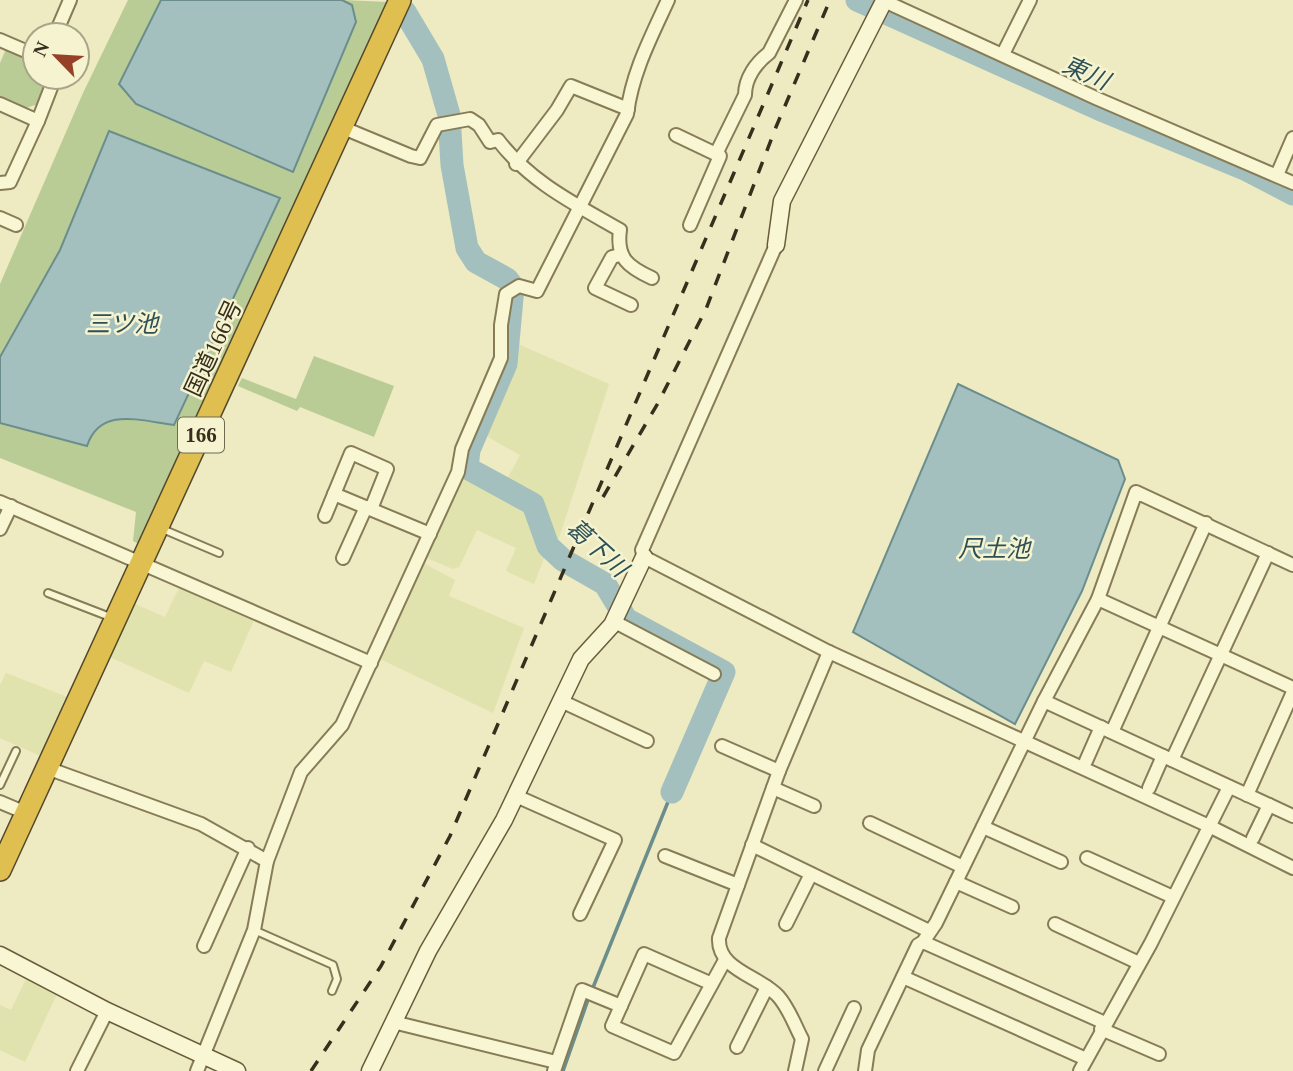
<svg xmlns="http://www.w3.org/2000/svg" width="1293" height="1071" font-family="'Times New Roman','Noto Sans JP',serif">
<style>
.farmland{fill:#e0e3ae}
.green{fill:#b9cc95}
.water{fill:#a3c0be;stroke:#6b8e8d;stroke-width:2}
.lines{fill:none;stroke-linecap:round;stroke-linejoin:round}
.stream{stroke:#6b8e8d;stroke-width:3.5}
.river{stroke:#a3c0be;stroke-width:23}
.lane-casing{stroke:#877c58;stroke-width:10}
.street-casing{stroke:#877c58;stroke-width:16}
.secondary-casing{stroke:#695c3c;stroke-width:19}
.highway-casing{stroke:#54482d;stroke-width:24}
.lane{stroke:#f9f6d4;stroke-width:6}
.street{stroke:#f9f6d4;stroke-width:12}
.secondary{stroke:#f9f6d4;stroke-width:16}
.highway{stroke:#debf50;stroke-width:21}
.rail{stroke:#372f1d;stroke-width:3.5;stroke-dasharray:12 12;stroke-linecap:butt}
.labels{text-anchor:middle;stroke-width:5;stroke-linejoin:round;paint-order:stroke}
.shield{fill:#f5f3d0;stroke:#706a53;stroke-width:2}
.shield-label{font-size:21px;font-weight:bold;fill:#372f1d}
.street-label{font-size:23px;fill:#372f1d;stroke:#f5f3d0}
.water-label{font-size:24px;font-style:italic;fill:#2c5056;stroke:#f5f3d0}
</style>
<rect width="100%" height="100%" fill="#eeeac1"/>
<g class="farmland">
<polygon points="509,340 609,384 556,547 543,531 536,503 505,483 520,455 479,432 504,377 509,360"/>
<polygon points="460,473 519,503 527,511 533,539 545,556 534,584 506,571 516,548 477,530 459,567 453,569 429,559 425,549"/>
<polygon points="418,564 425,564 455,580 449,596 524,628 493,713 376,657"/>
<polygon points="179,588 255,618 231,672 204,661 189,693 110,657 135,604 165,617"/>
<polygon points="6,673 70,698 43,757 0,738 0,685"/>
<polygon points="27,977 57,994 25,1062 0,1050 0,1005 11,1010"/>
</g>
<g class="green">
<path d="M128,0H161L119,83L352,5L342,0L389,2L139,544L133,541L136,512L0,458V423L87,446C103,405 139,420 174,425L60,250L0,357V284L83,93Z"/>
<polygon points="6,49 35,62 35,77 49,77 38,104 26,108 0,96 0,63"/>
<polygon points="314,356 394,386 374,437 300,407 297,411 238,386 242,378 296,399"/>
</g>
<g class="water">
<polygon points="161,0 342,0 352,5 356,22 293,172 136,104 119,84"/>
<path d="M109,131L280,198L174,425C141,421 100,406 87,446L0,423V357L60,250Z"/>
<polygon points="958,384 1118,460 1125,479 1082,591 1015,724 853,632"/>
</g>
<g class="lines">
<g class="stream">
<polyline points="592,990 672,792"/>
<polyline points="563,1071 589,997"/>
</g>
<g class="river">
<polyline points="857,0 1099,109 1245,169 1293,194"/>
<polyline points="405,12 433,59 449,115 452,165 467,248 476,262 507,279 513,287 506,364 469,450 467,468 533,504 548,546 563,560 605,584 626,619 724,672 672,792"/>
</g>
<defs>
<g id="lane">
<polyline points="160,528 219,553"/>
<polyline points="48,593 110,617"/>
<polyline points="0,785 16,751"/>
<polyline points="254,930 333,965 337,979 332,991"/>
</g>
<g id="street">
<polyline points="882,0 1098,99 1293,183"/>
<polyline points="55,35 70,0"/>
<polyline points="0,40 35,55"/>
<polyline points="1003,54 1030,0"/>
<polyline points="0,104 38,121 55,77"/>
<path d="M341,127L411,156L420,158L437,125L470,119L479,125L490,142L498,140C530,182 575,204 620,230C616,258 628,267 652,278"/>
<polyline points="676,135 720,156 690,225"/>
<path d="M716,154L745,95C745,78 756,63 769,53L796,0"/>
<polyline points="516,164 557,110 571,86 628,109"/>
<polyline points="1277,175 1293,138"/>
<polyline points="0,183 10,182 38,121"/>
<polyline points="0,218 16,225"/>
<polyline points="776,245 642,550 644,557 829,652 1209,826 1293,868"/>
<polyline points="620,255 612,257 595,288 631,305"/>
<polyline points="334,494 430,534"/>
<polyline points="0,502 371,663"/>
<polyline points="325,516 351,453 387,469 371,509"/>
<polyline points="0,529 11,506"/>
<polyline points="343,558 366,507"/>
<polyline points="1098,599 1293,688"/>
<polyline points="613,621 714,674"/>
<polyline points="561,701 647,741"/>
<polyline points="1044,701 1293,816"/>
<polyline points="1112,732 1206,523"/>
<polyline points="722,746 779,771"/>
<polyline points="1172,760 1268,553"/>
<polyline points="1086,761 1101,727"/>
<polyline points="47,768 201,824 267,861"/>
<polyline points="773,788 814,806"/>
<polyline points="1149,788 1163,756"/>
<polyline points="1247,795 1293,692"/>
<polyline points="516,796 615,840 580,914"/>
<polyline points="0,802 26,813"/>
<polyline points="870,823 963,867"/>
<polyline points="983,827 1061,862"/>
<polyline points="1253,838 1269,805"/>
<polyline points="752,845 929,931"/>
<polyline points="665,856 738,885"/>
<polyline points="1087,858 1173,897"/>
<polyline points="956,882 1012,907"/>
<polyline points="786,924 811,874"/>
<polyline points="1055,924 1139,963"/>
<polyline points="923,942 1105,1023"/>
<polyline points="204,946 248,848"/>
<polyline points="903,977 1086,1059"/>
<polyline points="712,984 644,954 612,1026 674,1053 725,960"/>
<polyline points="393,1022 556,1062"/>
<polyline points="1101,1029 1159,1054"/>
<polyline points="737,1047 767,987"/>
<polyline points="77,1071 107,1011"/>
<path d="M197,1071L254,930L267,861L301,772L342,725L458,472L462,449L501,358V325L506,294L519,286L537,291L627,114C632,73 651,37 668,0"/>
<polyline points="554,1071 582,990 621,1006"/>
<path d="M795,1071L802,1039C795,1026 789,1008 778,996C760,976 717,970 719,938L779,771L829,652"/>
<polyline points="825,1071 854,1008"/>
<polyline points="865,1071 868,1050 918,945 923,942 936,923 1044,701 1098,599 1136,492 1293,565"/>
<polyline points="1080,1071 1151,943 1229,787"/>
</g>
<g id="secondary">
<polyline points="776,245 782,201 884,1"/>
<polyline points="0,955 107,1011 237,1071"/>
<polyline points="370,1071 428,951 504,820 581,659 612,625 644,557"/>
</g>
<polyline id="highway" points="0,870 400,0"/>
</defs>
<use href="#lane" class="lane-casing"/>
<use href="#street" class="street-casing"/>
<use href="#secondary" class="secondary-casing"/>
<use href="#highway" class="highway-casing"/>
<use href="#lane" class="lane"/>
<use href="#street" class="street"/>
<use href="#secondary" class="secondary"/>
<use href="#highway" class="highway"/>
<g class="rail">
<polyline points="603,497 658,403 706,309 776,127 830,0"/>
<polyline points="311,1071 381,966 450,836 808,0"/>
</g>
</g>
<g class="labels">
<rect class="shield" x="178" y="417.5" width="46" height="35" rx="5"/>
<g class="shield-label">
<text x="201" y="442">166</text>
</g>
<g class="street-label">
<text transform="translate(213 348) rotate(-65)" y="8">国道166号</text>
</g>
<g class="water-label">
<text transform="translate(1086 73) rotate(24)" y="8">東川</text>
<text x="122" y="332">三ツ池</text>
<text transform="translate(597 548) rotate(42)" y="8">葛下川</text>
<text x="994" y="557">尺土池</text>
</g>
</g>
<g transform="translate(56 56) rotate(295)"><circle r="33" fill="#f5f3d0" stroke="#a9a588" stroke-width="2"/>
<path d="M0-5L12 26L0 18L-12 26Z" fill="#964028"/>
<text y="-10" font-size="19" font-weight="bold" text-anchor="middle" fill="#372f1d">N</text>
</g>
</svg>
